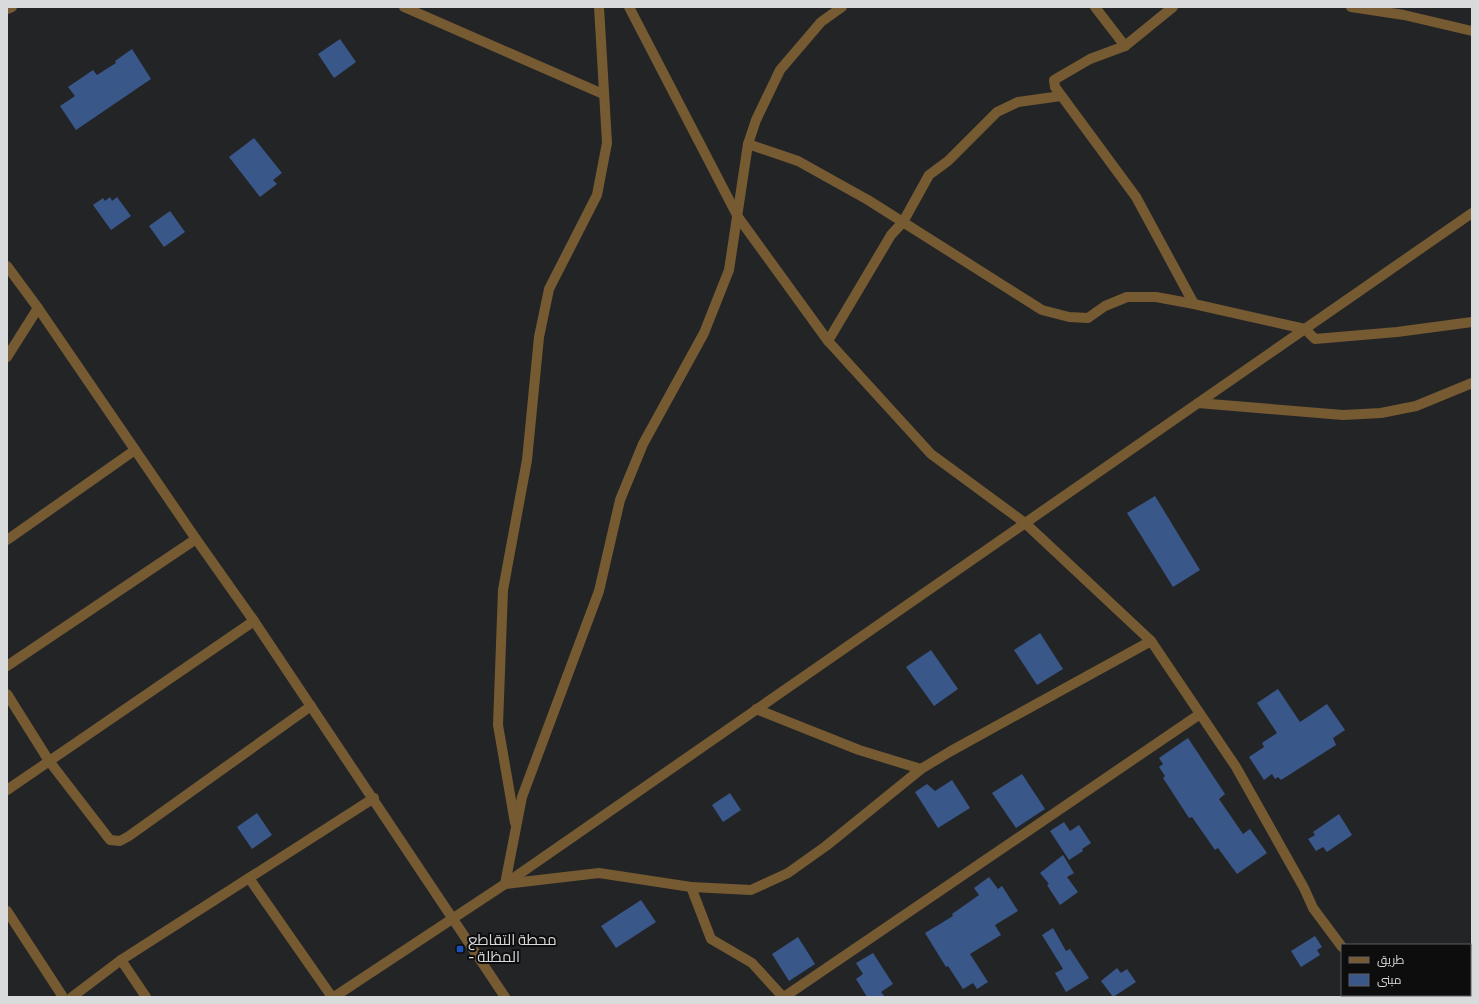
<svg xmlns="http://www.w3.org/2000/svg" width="1479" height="1004" font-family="Commissioner,Cairo,sans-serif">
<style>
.building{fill:#3a5789}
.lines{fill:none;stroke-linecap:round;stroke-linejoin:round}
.minor{stroke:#765a32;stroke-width:10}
.transit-dot{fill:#1a4fb4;stroke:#0d0d0e;stroke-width:1.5}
.labels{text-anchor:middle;stroke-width:4;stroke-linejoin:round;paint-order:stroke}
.poi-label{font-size:15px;fill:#d9dadb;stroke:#0d0d0e;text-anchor:start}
</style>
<rect width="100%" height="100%" fill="#232426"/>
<g class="building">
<polygon points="340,39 356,62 334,78 318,54"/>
<polygon points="132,49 151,79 76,130 60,106 75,96 68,87 93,70 97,75 116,63 115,61"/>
<polygon points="254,138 282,173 273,180 277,184 260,197 229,157"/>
<polygon points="110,197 112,201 117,197 131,216 111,230 93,205 103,198 105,201"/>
<polygon points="170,211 185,232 164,247 149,226"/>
<polygon points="1155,496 1200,570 1173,587 1127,513"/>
<polygon points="1040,633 1063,669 1037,685 1014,650"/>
<polygon points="931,650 958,689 934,706 906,667"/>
<polygon points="1278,689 1300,722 1327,704 1345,730 1333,738 1336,745 1281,780 1278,777 1275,779 1272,774 1264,780 1249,757 1264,747 1262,743 1277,733 1257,703"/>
<polygon points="1188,738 1225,794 1219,799 1243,834 1250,829 1267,853 1237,874 1218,848 1215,850 1192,817 1189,818 1163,778 1165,776 1159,767 1163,764 1159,758"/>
<polygon points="1022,774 1045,809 1016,828 992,793"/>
<polygon points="952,780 970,808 938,828 915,792 927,784 935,791"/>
<polygon points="730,793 741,810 723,822 712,805"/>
<polygon points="257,813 272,835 252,849 237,827"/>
<polygon points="1339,814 1352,835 1327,852 1323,847 1316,851 1308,839 1315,835 1313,832"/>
<polygon points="1064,822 1070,831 1079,825 1091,843 1082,849 1083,851 1069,860 1050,831"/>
<polygon points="1063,855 1074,873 1067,877 1078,892 1060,905 1047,885 1049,884 1040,873"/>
<polygon points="989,877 998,889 1002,886 1018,911 995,925 1001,935 970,954 988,982 977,989 973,983 963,989 948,966 946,967 925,933 953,916 952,914 979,895 974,888"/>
<polygon points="641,900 656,922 616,948 601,926"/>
<polygon points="1053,928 1066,951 1070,949 1089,978 1066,992 1055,973 1063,969 1042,935"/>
<polygon points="1315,936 1322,947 1317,950 1320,955 1301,967 1291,951"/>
<polygon points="798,937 815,964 789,981 772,954"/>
<polygon points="873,953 893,984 881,992 885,997 867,997 856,979 863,974 856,963"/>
<polygon points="1117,968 1121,973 1127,969 1136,982 1113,997 1101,981"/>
</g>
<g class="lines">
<g class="minor">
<polyline points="404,7 603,94"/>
<polyline points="629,7 738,217 828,341 931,454 1025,523 1151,641 1236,767 1304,888 1313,908 1342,947"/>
<polyline points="1095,7 1125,46"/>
<polyline points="1173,7 1125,46 1090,59 1054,80 1055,87 1136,197 1194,304"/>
<polyline points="1351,7 1404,15 1472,31"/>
<polyline points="7,9 12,7"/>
<polyline points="748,144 798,161 868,200 1042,310 1069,317 1088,318 1105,306 1127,297 1156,297 1194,304 1305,329 1315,339 1397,332 1472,322"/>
<polyline points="7,266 38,308 196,539 254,621 505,997"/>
<polyline points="828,341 891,235 903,222 929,175 948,161 997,112 1018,102 1061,96"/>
<polyline points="7,357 38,308"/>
<polyline points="1198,403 1343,415 1381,413 1416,406 1472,383"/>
<polyline points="7,540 135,450"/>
<polyline points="7,666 196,539"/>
<polyline points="7,694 49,761 110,840 120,841 129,836 311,706"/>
<polyline points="756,709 859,750 921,769 951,751 1151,641"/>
<polyline points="7,790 254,621"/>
<polyline points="515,823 498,725 503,590 527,460 539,337 549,289 597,195 607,143 599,7"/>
<polyline points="249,878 332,997"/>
<polyline points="691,887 751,890 788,873 826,846 921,769"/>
<polyline points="7,911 63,997"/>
<polyline points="121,960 146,997"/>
<polyline points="1381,995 1383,997"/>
<polyline points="72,997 121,960 374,798"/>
<polyline points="334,997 505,884 1472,213"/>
<polyline points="783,997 752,963 711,939 691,887 599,873 505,884 522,797 599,591 620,500 643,444 704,333 729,270 748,144 756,120 780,70 821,22 842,7"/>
<polyline points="784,997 1200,714"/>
</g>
</g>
<rect class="transit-dot" x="456" y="945" width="8" height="8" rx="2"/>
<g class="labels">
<g class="poi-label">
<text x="468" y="945">محطة التقاطع<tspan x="468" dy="17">- المظلة</tspan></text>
</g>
</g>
<rect width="1479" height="1004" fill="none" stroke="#d9dadb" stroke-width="16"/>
<rect x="1341" y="944" width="130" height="52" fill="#0d0d0e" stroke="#5f5f60"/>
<rect x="1349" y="957" width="20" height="6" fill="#765a32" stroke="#5f5f60"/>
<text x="1377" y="964" font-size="12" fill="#d9dadb">طريق</text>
<rect x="1349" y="974" width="20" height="12" fill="#3a5789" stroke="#5f5f60"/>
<text x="1377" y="984" font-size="12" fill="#d9dadb">مبنى</text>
</svg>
